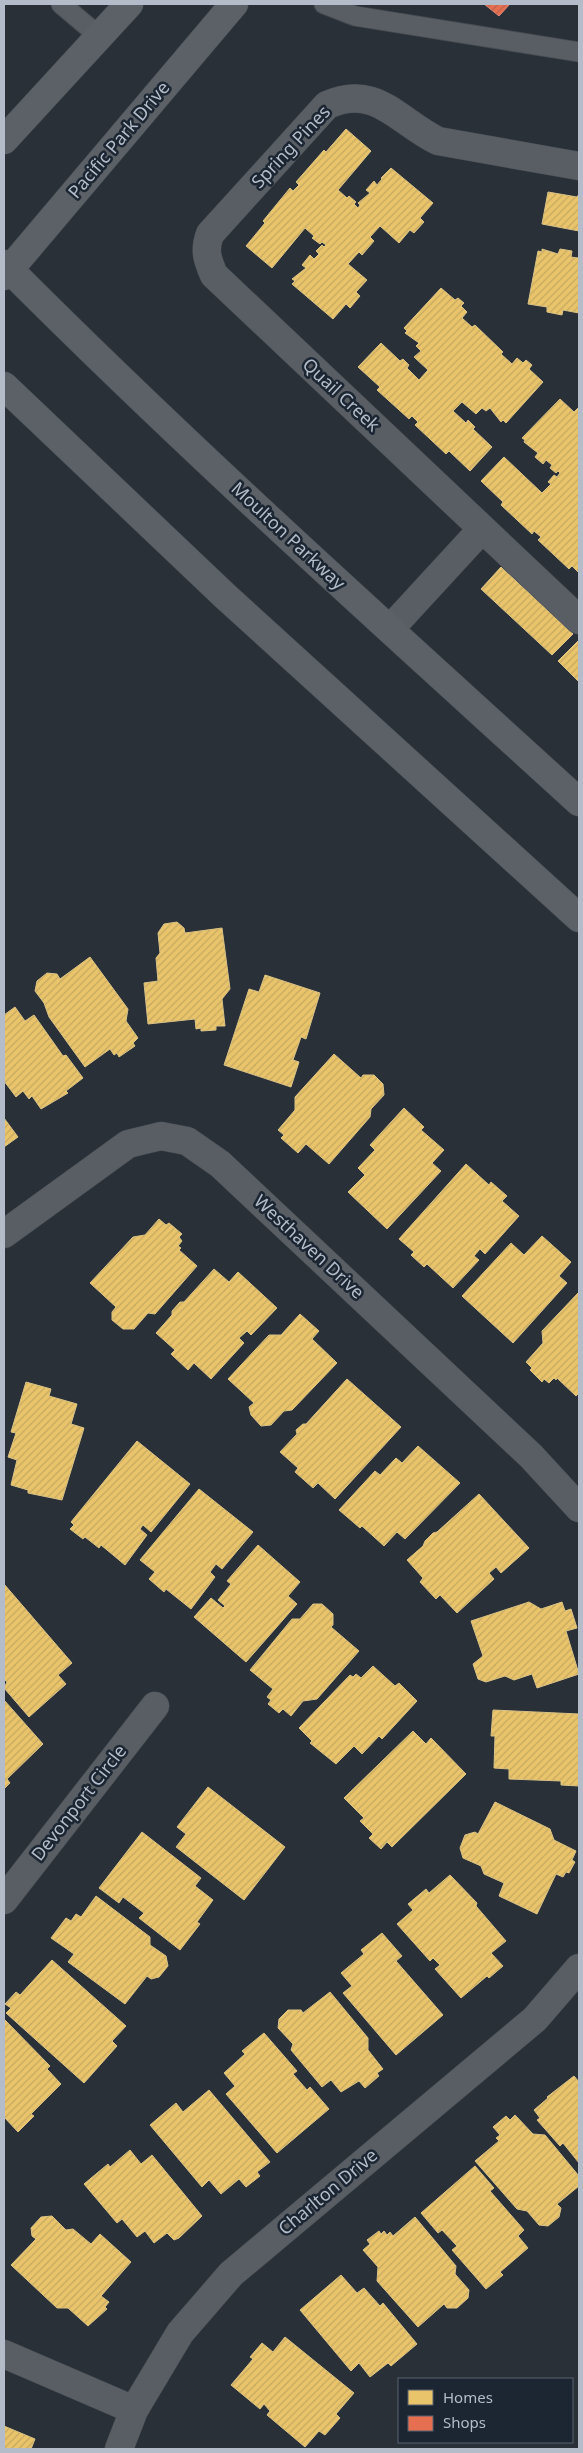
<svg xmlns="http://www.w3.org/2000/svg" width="583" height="2453" font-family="'Noto Sans',sans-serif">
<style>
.homes{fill:url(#homes-hatch);stroke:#d9c286}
.shops{fill:url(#shops-hatch);stroke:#d78675}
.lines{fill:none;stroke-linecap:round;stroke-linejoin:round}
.lane-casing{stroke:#474c52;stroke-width:21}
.street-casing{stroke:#474c52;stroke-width:29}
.primary-casing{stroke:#474c54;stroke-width:29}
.lane{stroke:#595e65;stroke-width:19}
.street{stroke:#595e65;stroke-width:28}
.primary{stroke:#5b6167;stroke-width:28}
.labels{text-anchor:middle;stroke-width:5;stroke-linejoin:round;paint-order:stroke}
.street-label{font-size:18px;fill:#b3bcc8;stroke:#1c2632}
</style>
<defs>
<pattern id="homes-hatch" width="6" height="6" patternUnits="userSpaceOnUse" patternTransform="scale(1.25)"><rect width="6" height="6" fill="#e9c46a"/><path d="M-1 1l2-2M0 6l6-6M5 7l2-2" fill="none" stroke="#c5a861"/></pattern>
<pattern id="shops-hatch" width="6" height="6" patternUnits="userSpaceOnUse" patternTransform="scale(1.25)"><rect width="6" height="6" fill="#e76f51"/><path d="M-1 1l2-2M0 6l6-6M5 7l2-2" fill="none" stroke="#bb614c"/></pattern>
</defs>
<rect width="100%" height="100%" fill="#293037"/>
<g class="homes">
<polygon points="346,129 371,151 338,190 347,198 349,196 356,202 354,204 358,208 360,205 358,203 370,193 366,190 374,181 377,185 382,179 381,178 391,168 433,203 420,218 424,222 414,233 410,230 399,243 380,226 370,237 374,241 362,255 359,252 348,264 367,280 356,292 360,296 350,308 346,304 333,319 292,284 295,281 292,279 306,268 302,265 310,255 314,259 319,254 316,251 322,245 324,247 326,245 322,242 320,244 312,238 314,236 305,228 272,268 246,246 265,223 263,221 290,188 293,191 299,185 296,182 324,150 326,152"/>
<polygon points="548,192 577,197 579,194 579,231 542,224"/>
<polygon points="542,249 558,254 560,249 572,251 571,257 578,258 579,255 579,313 563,310 562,315 547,312 547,307 528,304 538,251 542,252"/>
<polygon points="441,288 455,300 458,298 464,303 461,306 467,312 462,318 472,327 475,325 503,352 501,354 512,364 517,358 523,363 526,360 532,365 529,369 543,382 506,423 503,420 501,422 490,408 486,411 482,408 476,414 462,402 453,411 466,423 468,420 475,427 473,429 492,447 470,471 449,451 446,454 415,425 418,422 412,416 409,419 377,390 380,387 358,367 381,343 400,361 403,359 409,365 407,368 419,380 428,370 414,357 421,351 416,346 419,343 405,333 407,331 404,328"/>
<polygon points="560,399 574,412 578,408 579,410 579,573 572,566 569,569 538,540 541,537 534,531 532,534 501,505 503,502 481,481 504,457 542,493 551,484 548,482 554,475 557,477 560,473 558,471 556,473 550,468 552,465 546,460 543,464 535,457 538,453 524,442 525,440 522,438"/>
<polygon points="501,567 573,634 552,655 481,589"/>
<polygon points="579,640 579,682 558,661"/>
<polygon points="177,922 184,928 185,933 222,928 230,989 222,999 225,1026 216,1026 216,1030 201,1031 201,1028 196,1029 195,1019 148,1024 144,983 158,981 156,958 160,953 158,933 164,924"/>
<polygon points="90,957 128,1009 126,1021 138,1038 133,1043 135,1046 119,1057 117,1053 114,1055 110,1049 85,1067 49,1017 44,1003 35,991 37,981 47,973 57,974 60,979"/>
<polygon points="265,975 320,993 306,1039 301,1037 293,1060 299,1062 291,1087 224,1065 249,989 259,992"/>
<polygon points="15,1007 25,1021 34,1015 63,1056 66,1055 83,1078 66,1091 68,1093 41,1109 32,1096 29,1099 23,1091 16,1097 4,1081 4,1015"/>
<polygon points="334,1054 361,1078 363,1075 374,1075 383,1084 384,1095 371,1109 370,1117 329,1164 306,1144 298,1153 281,1138 284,1135 278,1130 295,1110 295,1097"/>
<polygon points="404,1108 424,1127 421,1130 444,1150 432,1163 441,1171 387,1229 348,1192 365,1175 358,1168 375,1150 370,1145"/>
<polygon points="4,1118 18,1137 4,1147"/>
<polygon points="466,1164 489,1185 491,1182 507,1196 502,1201 519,1216 485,1254 480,1249 474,1256 479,1260 453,1288 427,1264 424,1267 411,1255 414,1252 399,1239"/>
<polygon points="159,1219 166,1225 169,1223 182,1234 179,1237 182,1241 178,1246 181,1248 179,1250 197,1266 155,1314 148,1313 134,1329 123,1329 112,1320 112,1312 116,1307 90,1283 133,1237 145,1235"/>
<polygon points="542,1236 571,1262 559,1276 567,1283 513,1343 462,1296 511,1243 524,1255"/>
<polygon points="214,1269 229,1282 238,1272 277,1308 251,1335 247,1331 239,1338 244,1343 211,1379 194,1363 188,1370 171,1354 175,1350 156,1333 172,1315 172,1311 180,1302 184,1302"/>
<polygon points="579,1292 579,1393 576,1396 557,1378 556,1380 554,1378 549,1383 544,1379 542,1382 530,1370 532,1368 526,1362 543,1343 542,1331"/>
<polygon points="300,1314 319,1331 312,1339 337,1363 292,1410 284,1411 271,1425 261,1426 251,1415 249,1407 254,1403 228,1379 269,1335 281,1335"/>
<polygon points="347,1379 401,1427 335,1499 318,1483 313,1488 295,1472 298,1468 280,1452 297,1434 296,1430 303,1424 306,1424"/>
<polygon points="26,1382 51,1389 49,1396 77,1404 71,1424 84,1428 62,1500 28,1493 28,1490 11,1485 17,1460 8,1457 16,1433 11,1432"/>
<polygon points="137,1441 190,1484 151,1532 143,1525 140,1529 147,1535 125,1565 101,1545 99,1548 85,1537 83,1539 70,1529 74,1525 71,1522"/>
<polygon points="418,1446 460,1483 405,1539 397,1532 384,1546 362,1526 360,1528 339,1510 375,1471 380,1475 396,1458 402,1463"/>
<polygon points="199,1489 253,1532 222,1569 216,1564 210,1572 215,1577 191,1609 166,1589 164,1592 149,1579 155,1572 140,1560"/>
<polygon points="479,1494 529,1548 501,1573 496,1567 489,1573 494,1579 457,1613 440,1595 436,1599 420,1582 423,1578 407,1560 423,1546 425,1541 433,1533 437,1532"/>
<polygon points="258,1545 300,1582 288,1596 297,1604 246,1662 194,1617 211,1598 223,1608 225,1606 218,1600 231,1584 227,1581"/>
<polygon points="4,1584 72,1663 58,1675 66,1684 29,1717 4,1688 7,1682 4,1679"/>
<polygon points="529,1602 541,1609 562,1602 565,1611 571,1609 577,1628 566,1631 579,1674 537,1688 532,1674 514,1680 505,1676 486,1682 478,1679 473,1664 483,1656 471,1621"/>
<polygon points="313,1604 322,1604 333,1614 333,1625 331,1627 359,1651 317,1699 303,1701 291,1716 283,1709 279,1713 268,1704 271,1700 267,1697 273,1689 250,1670 292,1619 300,1619"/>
<polygon points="373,1666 395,1686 399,1683 417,1701 382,1739 379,1736 362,1754 354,1746 336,1764 310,1743 312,1741 299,1728 350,1675 353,1677 356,1674 361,1678"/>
<polygon points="4,1700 43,1744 7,1779 10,1783 4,1789"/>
<polygon points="493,1710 579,1714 579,1786 561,1785 561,1781 509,1779 509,1769 494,1768 495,1736 491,1736"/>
<polygon points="413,1731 426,1744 431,1738 466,1774 392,1847 387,1842 381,1849 369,1838 373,1834 360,1821 364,1818 344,1798"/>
<polygon points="208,1787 285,1847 244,1900 176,1847 186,1834 177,1827"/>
<polygon points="495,1802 550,1829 554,1840 576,1851 572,1860 575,1862 569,1873 566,1872 563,1877 556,1874 537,1914 499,1896 504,1883 484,1874 481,1866 463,1858 460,1848 465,1835 475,1832 478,1834"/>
<polygon points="142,1832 201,1878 195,1886 213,1900 197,1922 200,1924 180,1950 139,1918 144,1913 123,1897 119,1903 99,1888"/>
<polygon points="450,1875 477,1903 476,1906 506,1941 491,1953 503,1966 489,1978 487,1976 461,1998 435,1969 440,1965 433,1958 430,1961 397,1924 413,1910 408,1904 426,1889 429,1893"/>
<polygon points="96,1896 150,1937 150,1945 166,1956 168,1966 159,1977 151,1979 147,1976 125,2004 68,1962 74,1954 51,1938 66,1918 71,1921 76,1914 81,1917"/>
<polygon points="382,1933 402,1956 396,1961 443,2015 396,2055 343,1993 352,1986 341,1973 364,1954 361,1950"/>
<polygon points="52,1960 126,2026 112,2041 117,2046 84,2083 6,2013 11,2008 5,2004 16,1992 20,1995"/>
<polygon points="330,1992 368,2038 368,2050 383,2069 377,2073 379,2076 365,2088 359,2081 341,2092 331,2080 322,2087 291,2050 293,2044 278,2028 279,2019 288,2010 301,2010 303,2013"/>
<polygon points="4,2019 50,2066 47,2069 61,2084 31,2114 34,2116 18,2132 4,2117"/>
<polygon points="264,2033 297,2071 293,2074 307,2090 310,2087 329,2109 277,2153 226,2094 235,2086 224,2073 245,2054 242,2051"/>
<polygon points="574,2076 579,2082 579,2163 563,2143 560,2146 537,2120 540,2118 534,2110 548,2098 547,2097"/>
<polygon points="209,2090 270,2162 257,2172 260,2176 246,2187 239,2179 221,2194 209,2180 202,2187 150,2125 176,2103 183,2112"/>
<polygon points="515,2115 533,2134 545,2135 579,2176 579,2186 557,2204 561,2208 559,2217 548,2226 539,2225 527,2211 517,2209 475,2161 499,2141 496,2138 500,2135 493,2127 506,2116 510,2120"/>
<polygon points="130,2150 141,2164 152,2155 202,2216 179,2238 174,2240 167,2233 154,2243 145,2231 137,2237 122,2219 117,2223 84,2184 108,2164 110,2167"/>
<polygon points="475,2166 494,2188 490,2191 524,2230 518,2236 528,2248 500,2272 503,2275 486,2289 452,2250 457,2246 442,2230 438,2233 421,2213"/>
<polygon points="52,2216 66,2230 73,2229 91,2244 100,2234 131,2262 101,2296 109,2302 105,2307 107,2309 88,2326 68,2308 57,2308 11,2265 36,2239 32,2236 31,2228 41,2217"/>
<polygon points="415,2217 456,2266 455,2274 469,2290 468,2298 457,2308 447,2308 444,2304 418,2327 377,2281 378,2267 363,2250 370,2244 367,2240 379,2231 381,2234 384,2231 387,2235 390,2232 393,2236"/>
<polygon points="341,2275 357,2293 364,2288 380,2306 383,2303 417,2344 391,2366 388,2363 370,2377 359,2363 351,2371 300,2310"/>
<polygon points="285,2337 354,2393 336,2414 340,2418 325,2435 319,2431 305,2447 267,2415 270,2411 264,2404 260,2409 231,2385 253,2359 250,2357 262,2343 273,2352"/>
<polygon points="4,2426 35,2439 31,2449 4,2449"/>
</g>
<polygon class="shops" points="484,4 510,4 499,16"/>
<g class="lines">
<defs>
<g id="lane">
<polyline points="61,4 100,37"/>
<polyline points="324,4 355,16 579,52"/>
</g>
<g id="street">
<path d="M579,166L438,141C397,121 376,83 327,105L210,234C204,250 207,259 214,275L579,620"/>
<polyline points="390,629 482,529"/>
<polyline points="4,1234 128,1144 161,1136 187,1141 220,1164 531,1456 579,1508"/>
<polyline points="4,1900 155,1706"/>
<polyline points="4,2354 134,2410"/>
<polyline points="119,2449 134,2410 180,2333 231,2274 535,2019 579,1968"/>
</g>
<g id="primary">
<polyline points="4,140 129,4"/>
<path d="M4,264C189,450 385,625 579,802"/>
<polyline points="4,276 234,4"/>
<polyline points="4,386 225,596 579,918"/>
</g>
</defs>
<use href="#lane" class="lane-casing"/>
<use href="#street" class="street-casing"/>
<use href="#primary" class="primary-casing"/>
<use href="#lane" class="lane"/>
<use href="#street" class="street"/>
<use href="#primary" class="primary"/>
</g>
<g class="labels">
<g class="street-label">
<text transform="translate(119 140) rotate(-50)" y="6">Pacific Park Drive</text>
<text transform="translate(291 147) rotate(-47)" y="6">Spring Pines</text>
<text transform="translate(341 395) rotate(43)" y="6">Quail Creek</text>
<text transform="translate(288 536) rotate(43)" y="6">Moulton Parkway</text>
<text transform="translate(309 1247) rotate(43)" y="6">Westhaven Drive</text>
<text transform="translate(79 1803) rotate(-52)" y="6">Devonport Circle</text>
<text transform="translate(328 2192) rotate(-40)" y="6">Charlton Drive</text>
</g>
</g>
<rect width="583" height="2453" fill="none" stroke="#b3bcc8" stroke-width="10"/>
<rect x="398" y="2378" width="175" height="65" fill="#1c2632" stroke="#58626e"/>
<rect x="408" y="2390" width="25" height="15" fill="#e9c46a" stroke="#58626e"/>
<text x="443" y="2403" font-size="15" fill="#b3bcc8">Homes</text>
<rect x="408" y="2416" width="25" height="15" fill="#e76f51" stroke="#58626e"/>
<text x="443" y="2428" font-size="15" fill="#b3bcc8">Shops</text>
</svg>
